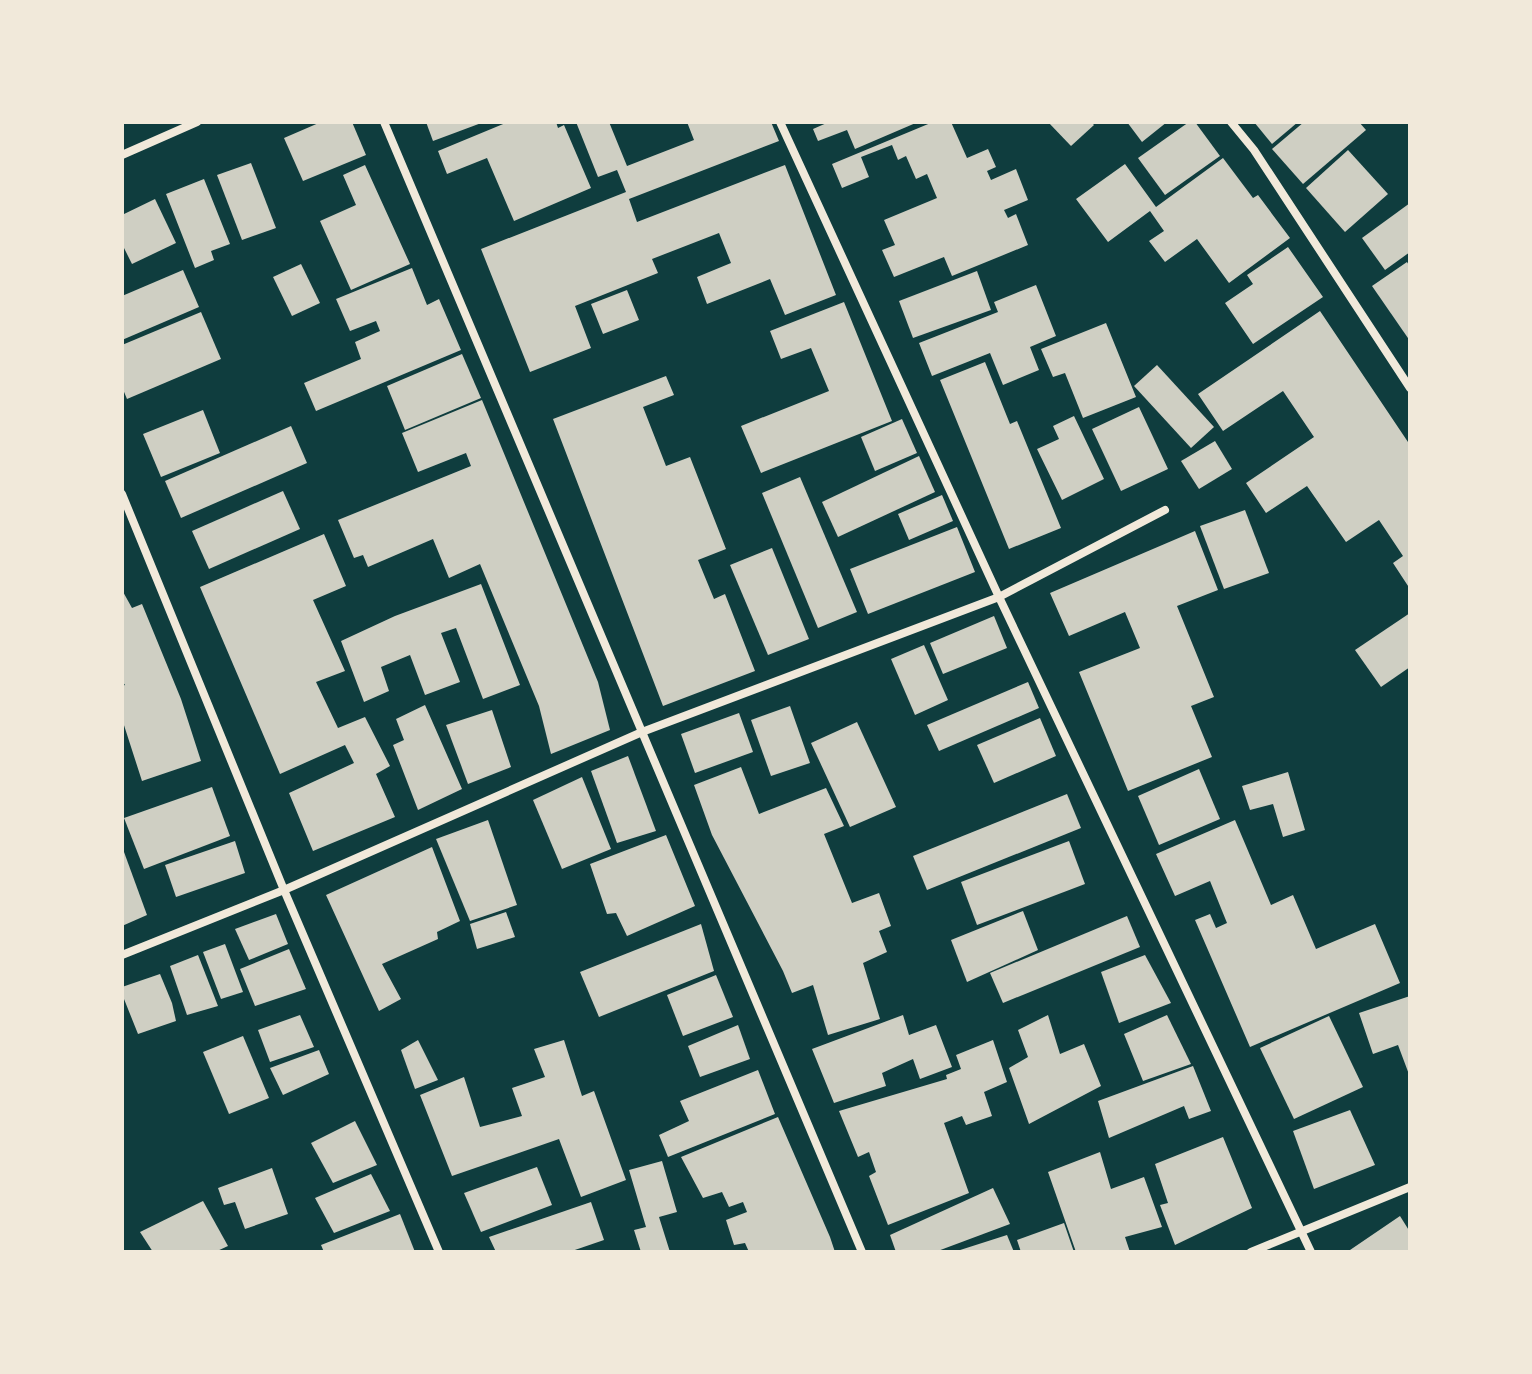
<svg xmlns="http://www.w3.org/2000/svg" width="1532" height="1374" font-family="Barlow,sans-serif">
<style>
.building{fill:#cfcfc3}
.lines{fill:none;stroke-linecap:round;stroke-linejoin:round}
.minor{stroke:#f1e9da;stroke-width:8}
</style>
<rect width="100%" height="100%" fill="#0f3d3e"/>
<g class="building">
<polygon points="321,122 352,122 366,155 303,181 284,138"/>
<polygon points="426,122 484,122 433,141"/>
<polygon points="508,122 556,122 558,128 564,125 591,188 514,221 487,158 447,174 438,151"/>
<polygon points="576,122 609,122 627,166 694,140 687,122 771,122 779,141 629,199 637,222 785,165 836,295 785,315 770,279 707,304 697,277 731,263 719,233 652,259 658,273 575,306 591,348 530,372 481,249 626,192 617,170 598,177"/>
<polygon points="829,122 918,122 855,149 847,130 818,141 813,129"/>
<polygon points="933,122 951,122 967,158 988,149 996,167 987,171 991,180 1016,169 1028,200 1004,210 1008,218 1016,214 1028,245 952,276 944,257 894,277 882,250 895,245 884,220 937,198 927,174 916,179 906,156 898,160 892,145 861,157 869,177 842,188 832,164"/>
<polygon points="1048,122 1091,122 1094,125 1071,146"/>
<polygon points="1127,122 1167,122 1142,142"/>
<polygon points="1189,122 1195,122 1220,156 1165,195 1138,158"/>
<polygon points="1254,122 1298,122 1272,144"/>
<polygon points="1304,122 1359,122 1366,130 1303,184 1272,149"/>
<polygon points="1348,150 1388,194 1345,232 1306,188"/>
<polygon points="1223,158 1253,198 1258,195 1290,238 1229,283 1197,239 1165,262 1149,241 1164,231 1150,211 1108,242 1076,199 1125,164 1156,207"/>
<polygon points="251,163 276,228 242,240 217,175"/>
<polygon points="365,165 410,264 351,290 320,221 356,205 343,175"/>
<polygon points="204,179 230,244 211,251 214,260 195,268 166,194"/>
<polygon points="155,199 176,243 132,264 122,244 122,215"/>
<polygon points="1410,203 1410,252 1385,270 1362,238"/>
<polygon points="1288,247 1323,297 1253,344 1225,303 1253,284 1247,275"/>
<polygon points="1407,262 1410,267 1410,341 1372,286"/>
<polygon points="301,264 320,303 292,316 273,277"/>
<polygon points="412,268 427,305 439,299 461,350 316,411 304,383 361,359 355,342 380,331 376,321 350,331 336,299"/>
<polygon points="183,270 199,307 122,340 122,296"/>
<polygon points="977,271 991,310 913,338 899,301"/>
<polygon points="1036,285 1056,336 1030,347 1039,370 1003,385 990,353 932,376 919,343 998,312 994,302"/>
<polygon points="627,290 639,320 603,334 591,304"/>
<polygon points="844,302 892,421 761,473 741,426 829,391 811,348 781,359 770,331"/>
<polygon points="1320,311 1410,445 1410,589 1393,563 1403,556 1379,520 1346,542 1307,486 1266,513 1246,483 1314,437 1283,391 1223,431 1198,394"/>
<polygon points="201,312 221,359 127,399 122,387 122,345"/>
<polygon points="1106,323 1136,397 1083,418 1065,373 1053,377 1041,349"/>
<polygon points="462,354 481,398 405,430 387,386"/>
<polygon points="985,362 1010,424 1017,421 1061,528 1009,549 940,380"/>
<polygon points="1157,365 1214,427 1191,448 1134,386"/>
<polygon points="666,376 674,395 643,407 666,466 690,457 726,549 698,560 714,599 725,594 755,671 663,706 553,419"/>
<polygon points="482,400 598,682 610,730 551,754 539,706 480,564 449,578 433,539 368,567 363,555 354,558 338,520 471,466 466,453 418,472 402,433"/>
<polygon points="1139,407 1168,469 1121,491 1092,429"/>
<polygon points="203,410 220,453 161,477 143,434"/>
<polygon points="1074,416 1104,479 1062,500 1037,449 1059,439 1053,426"/>
<polygon points="902,419 917,453 875,471 861,437"/>
<polygon points="291,426 307,463 181,518 165,481"/>
<polygon points="1215,441 1232,469 1199,489 1181,461"/>
<polygon points="919,456 935,492 838,537 822,502"/>
<polygon points="800,477 857,612 818,628 762,493"/>
<polygon points="283,491 300,529 209,569 192,531"/>
<polygon points="942,495 953,521 909,540 898,514"/>
<polygon points="1245,510 1269,573 1224,589 1200,526"/>
<polygon points="957,527 975,572 868,614 850,569"/>
<polygon points="1195,531 1218,590 1177,606 1214,697 1191,706 1212,757 1128,791 1079,672 1140,648 1125,612 1069,636 1050,593"/>
<polygon points="324,534 346,586 313,600 345,671 316,682 338,728 365,717 390,766 376,774 395,817 313,851 289,793 354,763 345,745 280,774 200,587"/>
<polygon points="772,548 809,639 768,655 730,565"/>
<polygon points="481,584 520,685 483,699 456,628 441,633 460,682 425,695 410,655 381,667 389,691 364,702 341,641 395,616"/>
<polygon points="122,590 132,608 142,604 181,699 201,761 142,781 122,719 122,686 125,685 122,681 124,675 122,670"/>
<polygon points="1410,613 1410,667 1381,687 1355,650"/>
<polygon points="994,616 1007,648 943,674 930,643"/>
<polygon points="924,645 948,700 915,715 891,659"/>
<polygon points="1028,682 1039,708 939,751 927,725"/>
<polygon points="425,705 462,789 418,810 393,745 404,740 396,719"/>
<polygon points="790,706 810,763 771,776 751,720"/>
<polygon points="492,710 511,767 468,784 446,725"/>
<polygon points="739,713 753,752 695,773 681,734"/>
<polygon points="1040,718 1056,756 994,783 977,745"/>
<polygon points="857,722 896,807 850,827 811,743"/>
<polygon points="628,756 656,831 617,843 591,771"/>
<polygon points="741,767 759,814 826,788 844,826 824,834 852,903 879,893 891,926 879,931 887,952 863,963 880,1019 828,1035 813,985 792,993 783,971 712,835 694,785"/>
<polygon points="1199,769 1220,819 1159,845 1138,796"/>
<polygon points="1288,772 1305,830 1283,837 1273,804 1250,810 1242,786"/>
<polygon points="582,777 611,849 562,869 533,800"/>
<polygon points="212,787 230,836 144,869 124,818"/>
<polygon points="1067,794 1081,828 927,890 913,856"/>
<polygon points="488,820 517,905 470,921 436,839"/>
<polygon points="1235,820 1271,905 1293,895 1316,949 1375,924 1400,983 1250,1047 1195,920 1210,914 1216,928 1227,923 1210,881 1175,896 1156,854"/>
<polygon points="666,835 695,906 627,936 616,913 607,914 590,864"/>
<polygon points="235,841 245,873 176,897 165,865"/>
<polygon points="1069,841 1085,884 977,925 961,882"/>
<polygon points="432,847 460,921 437,932 438,939 382,964 401,999 379,1011 326,895"/>
<polygon points="124,852 147,915 122,926 122,853"/>
<polygon points="1023,911 1038,950 967,982 951,940"/>
<polygon points="506,912 515,937 477,949 470,924"/>
<polygon points="276,914 288,944 249,960 235,929"/>
<polygon points="1127,916 1140,947 1003,1003 990,973"/>
<polygon points="701,924 714,971 599,1017 580,972"/>
<polygon points="225,944 243,992 221,999 203,952"/>
<polygon points="289,949 306,989 255,1006 240,969"/>
<polygon points="198,955 218,1006 187,1015 170,966"/>
<polygon points="1145,955 1171,1003 1119,1023 1101,972"/>
<polygon points="160,974 172,1003 176,1021 138,1034 122,994 122,987"/>
<polygon points="716,975 733,1017 683,1036 667,995"/>
<polygon points="1410,996 1410,1077 1398,1045 1373,1054 1359,1013"/>
<polygon points="300,1015 314,1047 270,1062 258,1030"/>
<polygon points="903,1015 909,1035 936,1025 952,1067 920,1079 913,1059 882,1073 886,1086 834,1103 812,1049"/>
<polygon points="1048,1015 1060,1054 1084,1044 1101,1086 1029,1124 1009,1068 1028,1057 1018,1030"/>
<polygon points="1167,1015 1191,1064 1143,1081 1124,1034"/>
<polygon points="1329,1016 1363,1087 1294,1119 1260,1048"/>
<polygon points="738,1025 750,1059 700,1077 688,1046"/>
<polygon points="243,1036 269,1098 229,1114 203,1052"/>
<polygon points="418,1040 438,1080 415,1089 401,1050"/>
<polygon points="564,1040 582,1096 594,1091 626,1180 581,1197 559,1139 452,1176 420,1095 464,1077 480,1127 522,1116 512,1088 545,1077 534,1049"/>
<polygon points="993,1040 1007,1082 984,1092 992,1116 966,1125 962,1116 944,1123 969,1193 888,1225 869,1176 876,1172 869,1152 858,1157 839,1111 947,1079 946,1075 961,1069 956,1055"/>
<polygon points="319,1050 329,1074 283,1095 270,1068"/>
<polygon points="1193,1066 1211,1111 1189,1119 1184,1106 1109,1138 1098,1101"/>
<polygon points="758,1070 775,1114 668,1157 659,1135 689,1121 680,1101"/>
<polygon points="1350,1110 1375,1165 1314,1189 1293,1131"/>
<polygon points="778,1117 830,1237 835,1252 749,1252 745,1243 734,1245 726,1220 747,1212 743,1202 729,1207 722,1192 703,1198 681,1157"/>
<polygon points="355,1121 377,1165 333,1183 311,1143"/>
<polygon points="1223,1137 1252,1208 1175,1245 1160,1205 1168,1203 1155,1164"/>
<polygon points="1100,1152 1111,1189 1144,1177 1162,1227 1125,1237 1130,1252 1076,1252 1048,1172"/>
<polygon points="662,1161 677,1212 659,1217 670,1252 641,1252 634,1230 646,1227 629,1170"/>
<polygon points="537,1167 552,1205 481,1232 464,1193"/>
<polygon points="272,1168 288,1214 245,1229 235,1202 224,1205 218,1188"/>
<polygon points="371,1174 390,1211 334,1233 315,1198"/>
<polygon points="993,1188 1010,1224 935,1252 896,1252 890,1235"/>
<polygon points="203,1201 228,1246 215,1252 153,1252 140,1232"/>
<polygon points="591,1202 604,1240 569,1252 496,1252 489,1237"/>
<polygon points="400,1214 415,1252 324,1252 321,1245"/>
<polygon points="1400,1216 1410,1232 1410,1252 1351,1252 1350,1250"/>
<polygon points="1064,1223 1074,1252 1021,1252 1017,1240"/>
<polygon points="1007,1235 1014,1252 957,1252 957,1251"/>
</g>
<g class="lines">
<g class="minor">
<polyline points="384,122 862,1252"/>
<polyline points="780,122 999,597 1311,1252"/>
<polyline points="1231,122 1254,150 1410,388"/>
<polyline points="122,155 197,122"/>
<polyline points="122,494 284,890 439,1252"/>
<polyline points="122,955 284,890 642,732 999,597 1165,510"/>
<polyline points="1251,1252 1410,1187"/>
</g>
</g>
<rect width="1532" height="1374" fill="none" stroke="#f1e9da" stroke-width="248"/>
</svg>
